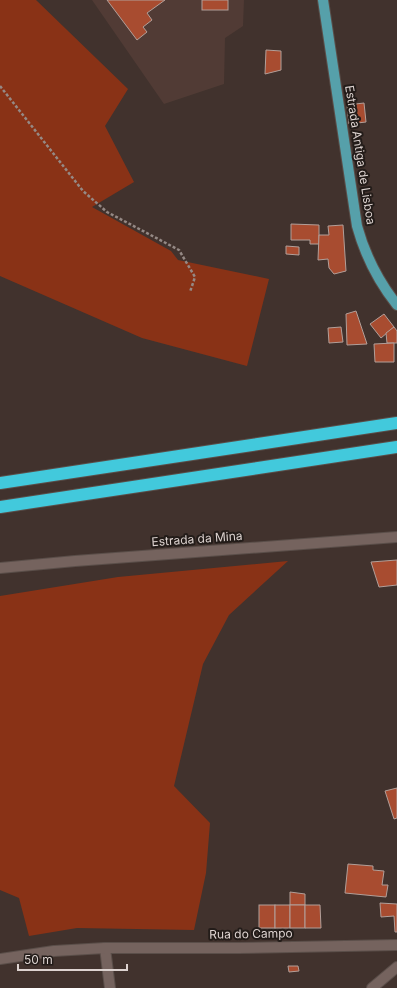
<svg xmlns="http://www.w3.org/2000/svg" width="397" height="988" font-family="Inter,sans-serif">
<style>
.built{fill:#513b35}
.green{fill:#893216}
.building{fill:#a84c30;stroke:#b29f99}
.lines{fill:none;stroke-linecap:round;stroke-linejoin:round}
.minor-casing{stroke:#5a4e49;stroke-width:12}
.major-casing{stroke:#5a4e49;stroke-width:12}
.highway-casing{stroke:#5a4e49;stroke-width:14}
.path{stroke:#958985;stroke-width:2.5;stroke-dasharray:3 2;stroke-linecap:butt}
.minor{stroke:#75635e;stroke-width:10}
.major{stroke:#56a0aa;stroke-width:10}
.highway{stroke:#42c9dc;stroke-width:12}
.labels{text-anchor:middle;stroke-width:4;stroke-linejoin:round;paint-order:stroke}
.street-label{font-size:12px;fill:#ddd3d0;stroke:#231c19}
</style>
<rect width="100%" height="100%" fill="#41322d"/>
<polygon class="built" points="92,0 244,0 243,26 225,38 224,84 164,104"/>
<g class="green">
<polygon points="0,0 36,0 128,89 105,126 134,182 92,207 171,251 178,260 269,279 247,366 142,338 0,276"/>
<polygon points="288,561 229,615 203,664 174,786 210,823 206,873 194,930 77,928 29,936 19,898 0,890 0,596 118,577"/>
</g>
<g class="building">
<polygon points="107,0 165,0 147,13 152,20 143,27 147,32 137,40"/>
<rect x="202" y="0" width="26" height="10"/>
<polygon points="266,50 281,51 281,70 265,74"/>
<polygon points="364,103 366,122 349,124 347,105"/>
<polygon points="291,224 319,225 319,244 310,244 310,240 291,240"/>
<polygon points="343,225 346,271 334,274 329,268 328,259 318,260 319,235 329,235 328,226"/>
<polygon points="286,246 299,247 299,255 286,254"/>
<polygon points="356,311 367,344 347,345 346,314"/>
<polygon points="384,314 394,327 381,338 370,324"/>
<polygon points="341,327 343,342 329,343 328,328"/>
<polygon points="394,327 397,331 397,343 387,343 386,333"/>
<polygon points="394,343 394,362 375,362 374,344"/>
<polygon points="397,560 397,585 379,587 371,562"/>
<polygon points="397,788 397,818 394,819 385,791"/>
<polygon points="348,864 373,866 373,870 384,871 382,885 388,885 386,897 345,893"/>
<polygon points="290,892 305,894 305,905 290,905"/>
<polygon points="380,903 397,904 397,932 395,932 394,916 381,917"/>
<rect x="259" y="905" width="16" height="23"/>
<rect x="275" y="905" width="15" height="23"/>
<rect x="290" y="905" width="15" height="23"/>
<polygon points="305,905 320,905 321,928 305,928"/>
<polygon points="288,966 298,966 299,971 289,972"/>
</g>
<g class="lines">
<defs>
<g id="minor">
<polyline points="0,568 75,561 397,537"/>
<polyline points="105,948 110,988"/>
<polyline points="0,959 54,951 105,948 238,948 397,945"/>
<polyline points="372,988 397,967"/>
</g>
<path id="major" d="M323,0L357,226C365,255 378,281 397,305"/>
<g id="highway">
<polyline points="0,483 397,423"/>
<polyline points="0,507 397,447"/>
</g>
</defs>
<use href="#minor" class="minor-casing"/>
<use href="#major" class="major-casing"/>
<use href="#highway" class="highway-casing"/>
<polyline class="path" points="0,86 83,191 107,212 179,250 195,277 190,292"/>
<use href="#minor" class="minor"/>
<use href="#major" class="major"/>
<use href="#highway" class="highway"/>
</g>
<g class="labels">
<g class="street-label">
<text transform="translate(360 155) rotate(81)" y="4">Estrada Antiga de Lisboa</text>
<text transform="translate(197 539) rotate(-4)" y="4">Estrada da Mina</text>
<text transform="translate(251 934) rotate(-1)" y="4">Rua do Campo</text>
</g>
</g>
<path d="M18 964v6h109v-6" fill="none" stroke="#ddd3d0" stroke-width="2"/>
<text x="24" y="964" font-size="12" fill="#ddd3d0" stroke="#231c19" stroke-width="3" paint-order="stroke">50 m</text>
</svg>
